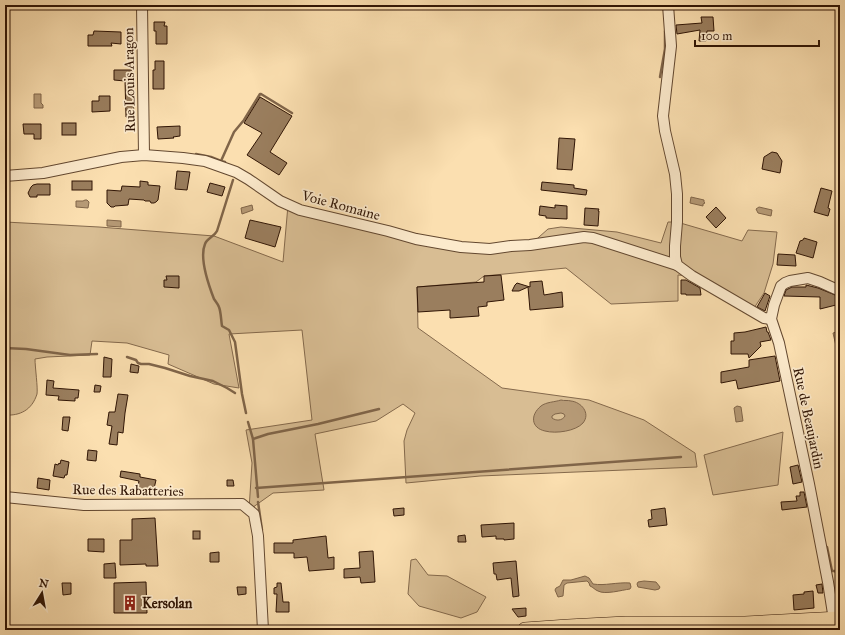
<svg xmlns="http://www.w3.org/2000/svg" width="845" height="635" font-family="'IM FELL Great Primer',serif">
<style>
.green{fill:#d8bd93;stroke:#84694c}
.water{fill:#b69a76;stroke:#806549;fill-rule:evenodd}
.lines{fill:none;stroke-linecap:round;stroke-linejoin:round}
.stream{stroke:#806549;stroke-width:2.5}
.building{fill:#9a7e5e;stroke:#301505}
.street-casing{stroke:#634830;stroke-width:12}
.primary-casing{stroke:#301505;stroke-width:16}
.street{stroke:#fceacc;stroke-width:10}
.primary{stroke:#fbdfb0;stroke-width:15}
.labels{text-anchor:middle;stroke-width:3.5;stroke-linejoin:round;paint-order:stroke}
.street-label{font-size:14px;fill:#301505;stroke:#fceacc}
.poi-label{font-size:14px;font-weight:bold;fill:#301505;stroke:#fceacc;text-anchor:start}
</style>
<rect width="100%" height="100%" fill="#fbdfb0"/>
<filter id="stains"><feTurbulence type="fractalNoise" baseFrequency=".005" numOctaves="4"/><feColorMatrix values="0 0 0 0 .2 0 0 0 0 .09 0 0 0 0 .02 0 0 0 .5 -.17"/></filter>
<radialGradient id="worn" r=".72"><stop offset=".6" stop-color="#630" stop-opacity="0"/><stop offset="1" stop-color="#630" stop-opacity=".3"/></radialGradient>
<g class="green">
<path d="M288,205L431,242L530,245L548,229L561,227L617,232L661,243L668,222H677L742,241L748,230L777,232L773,264L764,293L752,311L692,276L678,275V301L611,304L566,268L484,276L476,282L417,287L418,328L502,388L589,400L644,420L695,453L697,467L480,476L406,483L404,441L407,430L415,413L403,404L376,421L315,434L324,490L273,493L249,510L252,463L246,430L312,420L302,330L229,334L239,388L214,384L168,364L169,355L127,343L92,341L90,355L47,357L35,359C35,367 38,388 37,394C32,410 20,416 5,415V222L99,227L214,236L283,262Z"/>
<polygon points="783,432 778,485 713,495 704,455"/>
<polygon points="416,559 428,575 447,576 486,597 477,612 461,618 419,606 408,594 411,560"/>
</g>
<g class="water">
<polygon points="34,94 41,94 41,103 43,105 43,108 34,108"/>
<polygon points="691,197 704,200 704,202 705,203 703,204 703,206 690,203"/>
<polygon points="85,200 87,200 89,202 88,208 76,207 76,201 83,201"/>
<polygon points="252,205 253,210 242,214 241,208"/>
<polygon points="759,207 772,210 771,216 758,213 756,209"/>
<polygon points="107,220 121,221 121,227 107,226"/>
<polygon points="840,331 840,345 836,346 833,333"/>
<path d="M561,400C564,401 568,400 571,401C581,402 591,413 583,423C576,431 556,434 545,431C531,428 530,415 541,406C546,402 555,402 561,400ZM561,413L564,414L565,416C562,421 556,421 552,418V416L555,414Z"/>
<polygon points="737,406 741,407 743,421 736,422 734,408"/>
<path d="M585,576L589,578L593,584C605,586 617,582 630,583L631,587L630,589C622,590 605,595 598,591C595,590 593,587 590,586L589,583L587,581L567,583L564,585L563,596L558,597L555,590L556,588L560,586L563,580H571Z"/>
<polygon points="644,581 656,582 660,587 659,589 655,590 638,587 637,584 638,582"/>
</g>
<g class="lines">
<g class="stream">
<polyline points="660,77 665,49 665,31"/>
<polyline points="196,154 211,157 221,161"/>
<polyline points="225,162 221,161 234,132 244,120 260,94 261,94 292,113"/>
<path d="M233,180L217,231C214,237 207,238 205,244C199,258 209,286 214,299C216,302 218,304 219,307C221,312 221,320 222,326L229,330L235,342L242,394L246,413"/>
<polyline points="5,348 26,349 70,355 97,354"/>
<polyline points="127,357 136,360 138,363 141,364 149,364 165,368 190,376 213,381 227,388 235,393"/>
<polyline points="248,422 253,439 268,434 318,424 379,409"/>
<polyline points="253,439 258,497"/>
<polyline points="256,488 681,457"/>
<polyline points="258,502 262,530"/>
<polyline points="825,546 827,547 832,571 835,571 840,578"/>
</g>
</g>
<g class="building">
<polygon points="701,17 713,17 714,31 707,31 706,41 699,41 700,30 677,34 676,25 702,23"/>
<polygon points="154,22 165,22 164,26 167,26 167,44 156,44 156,31 154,31"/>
<polygon points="94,31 121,32 121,44 111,43 112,46 88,46 88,35 93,35"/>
<polygon points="155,61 164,61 164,89 153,89 153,70 155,70"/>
<polygon points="114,70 132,70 134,117 126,117 125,81 114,80"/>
<polygon points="99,96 110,96 110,111 92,112 92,101 99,101"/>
<polygon points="260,97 292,116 270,152 287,163 279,175 247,155 262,133 244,123"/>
<rect x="62" y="123" width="14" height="12"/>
<polygon points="23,124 41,124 41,139 34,139 34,134 24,134"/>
<polygon points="180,126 180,136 173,137 174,138 158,139 157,127"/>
<polygon points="559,138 575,139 572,170 557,169"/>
<polygon points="772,152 777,153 782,161 780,173 762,169 764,157"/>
<polygon points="177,171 190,172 187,190 175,189"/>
<rect x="72" y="181" width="20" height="9"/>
<polygon points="140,181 148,182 148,185 160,186 158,200 156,202 154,203 151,203 150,201 145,201 144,200 129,199 128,205 115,206 114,207 111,207 107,203 107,190 121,191 122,186 140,187"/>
<polygon points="542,182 574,185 574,188 587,190 586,195 541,190"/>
<polygon points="210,183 225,187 222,196 207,192"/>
<polygon points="37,184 50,184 50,195 37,195 37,197 30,197 28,193 31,187 33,185"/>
<polygon points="821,188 832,191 828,208 830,209 828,216 814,212"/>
<polygon points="555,205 567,206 567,219 546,218 546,216 539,215 540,206 555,208"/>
<polygon points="716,207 726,218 716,228 706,217"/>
<polygon points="585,208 599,209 598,211 599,211 598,226 584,225"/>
<polygon points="250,220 281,227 275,247 245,238"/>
<polygon points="804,238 817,242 813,258 796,253 800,241 803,240"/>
<polygon points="778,254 795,255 796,266 777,265"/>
<polygon points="501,275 504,300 487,302 487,306 478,307 479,316 450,318 450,310 418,312 417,287 484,282 484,276"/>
<polygon points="166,276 179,276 179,288 164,287 164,280 167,280"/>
<polygon points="681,280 686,280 700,288 701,295 686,295 686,294 681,294"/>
<polygon points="542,281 544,295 562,292 563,307 530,310 528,287 519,291 512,291 515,285 517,283 530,287 530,282"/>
<polygon points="806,285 818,288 840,297 840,304 820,309 820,297 784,296 786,290 792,287 806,287"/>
<polygon points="765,293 770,296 765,311 757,307"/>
<polygon points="766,327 767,332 768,332 771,340 760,342 761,346 749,358 748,354 731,354 731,341 734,341 734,333 745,332"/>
<polygon points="775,356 780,381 738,389 736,380 721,383 721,372 749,367 749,360"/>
<polygon points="104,357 112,359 111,377 103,377"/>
<polygon points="131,364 139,366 138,373 130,372"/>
<polygon points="47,380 54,381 53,388 79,390 78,398 75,398 75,401 58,400 59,396 46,395"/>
<polygon points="95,385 101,386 100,392 94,392"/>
<polygon points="118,394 128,395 125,413 123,433 118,432 117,445 109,444 112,426 107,425 109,412 115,412"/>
<polygon points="63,417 70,417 68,431 62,430"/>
<polygon points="88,450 97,451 96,461 87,460"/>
<polygon points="61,460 69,462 67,475 65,475 64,478 53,476 55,464 58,465 59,463 60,464"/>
<polygon points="798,465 802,482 793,484 790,467"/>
<polygon points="121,471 140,474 140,477 156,480 153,493 137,490 139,481 120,477"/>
<polygon points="38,478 50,480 49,490 37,488"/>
<polygon points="227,480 233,480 234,486 227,486"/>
<polygon points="800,492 804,492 807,507 782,510 781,502 797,501 796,496 800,496"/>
<polygon points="404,508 404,515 394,516 393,509"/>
<polygon points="665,508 667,525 649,527 648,520 652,519 651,510"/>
<polygon points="155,518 158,566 146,566 146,564 120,565 120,540 132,540 132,519"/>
<polygon points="514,523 514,539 504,540 504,539 496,539 496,536 482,537 481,525"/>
<rect x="193" y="531" width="7" height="8"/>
<polygon points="465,535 466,542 458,542 458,536"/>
<polygon points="326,536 328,558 334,557 334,569 309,571 307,557 294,558 294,553 274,553 274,543 293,543 293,540"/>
<polygon points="88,539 104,539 104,552 88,551"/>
<polygon points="373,551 375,582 361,583 360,577 344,578 344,569 360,568 359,552"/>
<polygon points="219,552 219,562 210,562 210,553"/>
<polygon points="516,561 519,596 513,597 511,578 497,580 496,574 494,574 493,563"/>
<polygon points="115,563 116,578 104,578 104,564"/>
<polygon points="146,582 147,613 114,613 114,583"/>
<polygon points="62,583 71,583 71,594 63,595"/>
<polygon points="277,583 281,583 283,602 289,602 289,612 276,612 277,594 274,594 274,588 277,587"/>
<polygon points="822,584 823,593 818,593 816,585"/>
<polygon points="237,587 246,587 246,594 238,595"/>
<polygon points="813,591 814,608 794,610 793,595 804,594 804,592"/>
<polygon points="526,608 526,616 518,617 512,609"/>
</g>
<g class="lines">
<defs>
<g id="street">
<polyline points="142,5 144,155"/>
<polyline points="668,5 671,46 663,116 665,131 675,174 677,194 677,222 675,246 675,257 677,265 692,276 764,318 771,319"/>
<polyline points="5,176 43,173 121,157 144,155 183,158 205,161 236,172 248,179 280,201 300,210 388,231 416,239 461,247 490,249 511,246 530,245 584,237 593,238 677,265"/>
<polyline points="5,497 84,505 242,504 254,514 258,536 263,630"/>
<polyline points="834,620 828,582 809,484 779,343 771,319 774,305 781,286 785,283 790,281 808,278 820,282 840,291"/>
</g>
<polyline id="primary" points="525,630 568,627 626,624 745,624 840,619"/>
</defs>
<use href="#street" class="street-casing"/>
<use href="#primary" class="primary-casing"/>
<use href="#street" class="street"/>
<use href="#primary" class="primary"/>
</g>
<defs>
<symbol id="building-bare" viewBox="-9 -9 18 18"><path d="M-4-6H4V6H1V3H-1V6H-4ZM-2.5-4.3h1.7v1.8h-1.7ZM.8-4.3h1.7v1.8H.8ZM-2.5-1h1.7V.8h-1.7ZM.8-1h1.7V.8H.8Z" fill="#8f2418" stroke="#fceacc" stroke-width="2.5" paint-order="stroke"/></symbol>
</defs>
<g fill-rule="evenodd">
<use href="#building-bare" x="119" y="592" width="22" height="22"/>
</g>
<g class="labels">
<g class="street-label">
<text transform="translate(129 80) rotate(-91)" y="5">Rue Louis Aragon</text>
<text transform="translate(341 205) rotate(15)" y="5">Voie Romaine</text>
<text transform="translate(809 418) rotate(78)" y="5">Rue de Beaujardin</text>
<text transform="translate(128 490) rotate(1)" y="5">Rue des Rabatteries</text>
</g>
<g class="poi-label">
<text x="142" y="608">Kersolan</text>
</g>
</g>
<rect width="845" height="635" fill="none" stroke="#fbdfb0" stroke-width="20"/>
<rect x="6" y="6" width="833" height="623" fill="none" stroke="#301505" stroke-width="2"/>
<rect x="10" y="10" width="825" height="615" fill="none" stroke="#301505"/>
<g transform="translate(42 593) rotate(11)" stroke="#fceacc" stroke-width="3" paint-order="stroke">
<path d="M0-3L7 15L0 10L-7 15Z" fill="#301505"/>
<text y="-6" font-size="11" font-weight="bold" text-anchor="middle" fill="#301505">N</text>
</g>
<path d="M695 40v6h124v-6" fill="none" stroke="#301505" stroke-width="2"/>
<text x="701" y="40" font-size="12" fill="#301505" stroke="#fceacc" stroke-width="3" paint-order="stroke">100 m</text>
<rect width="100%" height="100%" filter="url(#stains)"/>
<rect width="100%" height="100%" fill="url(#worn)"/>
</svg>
